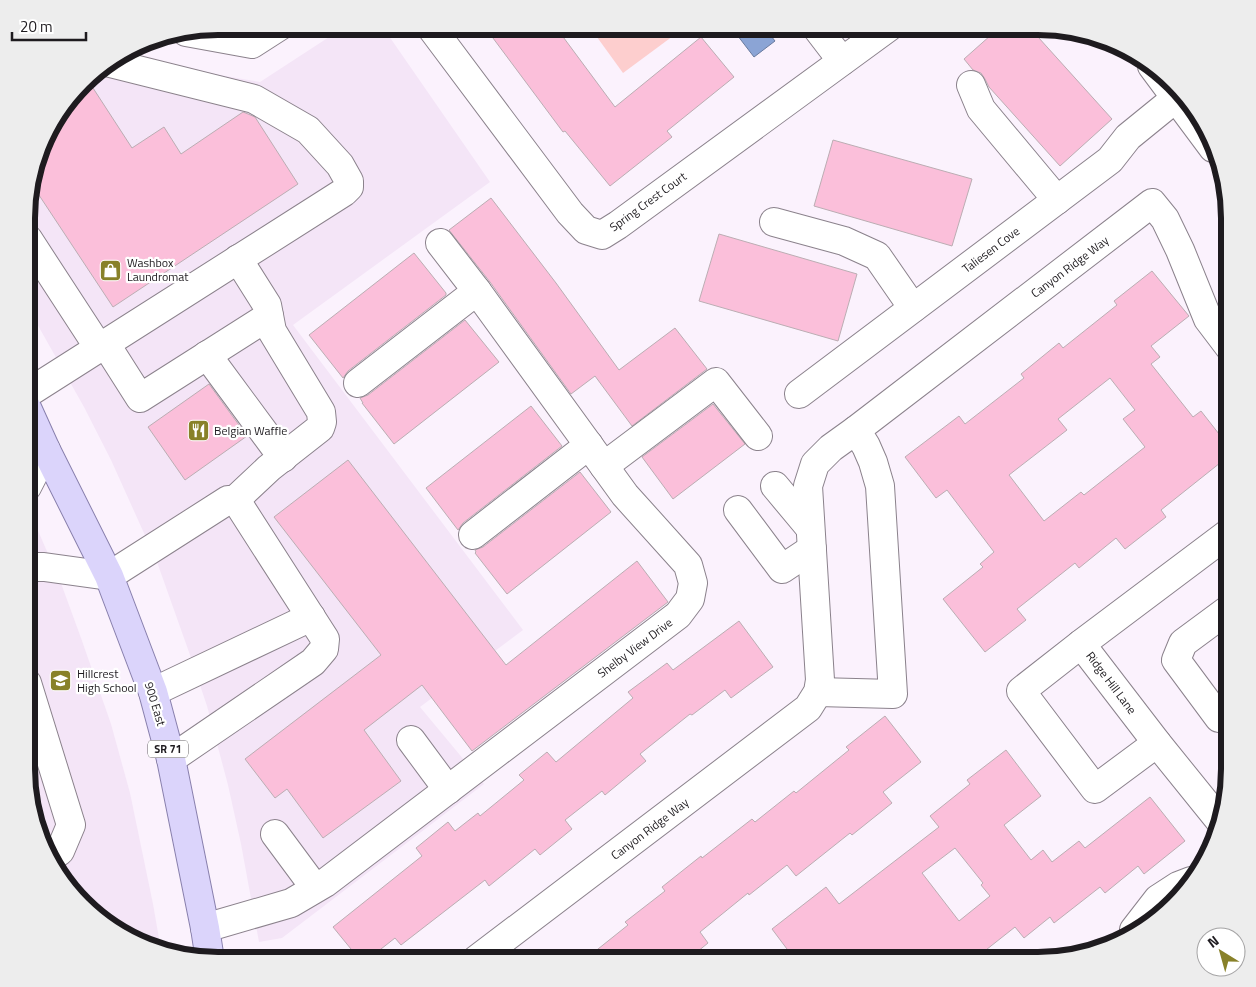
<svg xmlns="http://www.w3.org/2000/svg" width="1256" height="987" font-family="'Titillium Web',sans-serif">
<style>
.built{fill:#f4e5f7}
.green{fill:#fdcece}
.water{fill:#8ba4d5;stroke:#6a7b9e}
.building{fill:#fbbfda;stroke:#bbadb3;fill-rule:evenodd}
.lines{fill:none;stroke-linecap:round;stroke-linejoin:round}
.minor-casing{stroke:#8b828c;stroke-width:30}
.major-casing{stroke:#8980ad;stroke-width:30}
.minor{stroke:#fff;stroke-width:28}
.major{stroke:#dbd4fb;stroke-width:28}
.labels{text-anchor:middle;stroke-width:4.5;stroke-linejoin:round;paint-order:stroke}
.shield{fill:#fff;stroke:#625f62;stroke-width:1}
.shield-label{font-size:11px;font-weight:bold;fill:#1e1b1f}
.street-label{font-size:12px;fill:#1e1b1f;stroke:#fff}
.poi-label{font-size:12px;fill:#1e1b1f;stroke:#fff;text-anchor:start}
.rim{fill:none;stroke:#1e1b1f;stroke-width:6}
</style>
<rect width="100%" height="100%" fill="#fbf2fd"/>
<g class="built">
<polygon points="346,26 382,26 490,182 293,325 523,630 420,707 484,784 282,938 259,942 241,844 228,785 207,706 190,655 157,562 111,460 84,407 36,322 28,309 28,193 52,123 92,74 119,58 260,82"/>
<polygon points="27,511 39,533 62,586 81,638 111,724 130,793 153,904 161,950 145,946 91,913 46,854 27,781"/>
</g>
<polygon class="green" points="589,26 666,26 673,36 623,73"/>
<polygon class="water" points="731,27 764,27 775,41 754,57"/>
<g class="building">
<polygon points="484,26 555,26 615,107 701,37 734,77 667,131 672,137 610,186 565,131 563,132"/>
<polygon points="1000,27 1029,27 1112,119 1060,166 989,87 985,79 981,73 973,70 964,59"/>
<polygon points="93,88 132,148 164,127 181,154 243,112 248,114 255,117 298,184 113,307 31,183 52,123 65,106"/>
<polygon points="833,140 972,179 952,246 814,206"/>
<polygon points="491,198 556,283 619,370 675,328 707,369 632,426 595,376 571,394 490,282 449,230"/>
<polygon points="719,234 857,274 838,341 699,301"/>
<polygon points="414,253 446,293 446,295 348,371 343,378 309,335"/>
<path d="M1152,271L1189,316L1151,346L1160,357L1151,364L1193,417L1201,411L1230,448V455L1161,510L1166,517L1125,549L1116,538L1079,568L1075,563L1017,609L1026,620L985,652L943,599L983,567L980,564L994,552L947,490L936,498L905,457L959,416L965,424L1024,378L1021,374L1059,343L1063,348L1117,305L1114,301ZM1110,378L1135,410L1123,419L1145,447L1084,495L1081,492L1044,521L1009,475L1067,430L1058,419Z"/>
<polygon points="465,320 499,362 394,444 362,403 363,403 360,398 368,395"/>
<polygon points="209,384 247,436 185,480 148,427"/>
<polygon points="713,404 745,444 673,499 642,457"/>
<polygon points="531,406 562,446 463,523 458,530 426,488"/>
<polygon points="348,460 506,665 637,561 668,602 472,751 422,685 364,730 401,781 323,838 287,789 275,798 245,759 381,655 274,517"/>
<polygon points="580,472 611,512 507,594 475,553 476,552 475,550 483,547"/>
<polygon points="739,621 773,667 731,698 725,690 692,715 690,714 640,754 646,761 605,795 602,791 565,820 572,829 540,855 535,849 489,886 485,880 401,945 395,938 367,960 360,960 333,927 422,856 416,848 448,822 455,831 478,813 480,816 524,780 519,775 547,752 556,762 633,698 628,692 667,663 673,670"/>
<polygon points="885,716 921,762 883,792 892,803 852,835 850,833 796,876 787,865 749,895 748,893 700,932 708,943 686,961 583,961 628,925 625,922 665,891 662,887 701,856 702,858 752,819 755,822 794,791 796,793 849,750 846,747"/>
<path d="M1006,750L1041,796L1004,825L1031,860L1043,850L1052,862L1079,841L1085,848L1150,797L1185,841L1144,874L1138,866L1105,893L1100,887L1054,923L1050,917L1024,938L1015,927L972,961H796L772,929L826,887L839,904L939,827L930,816L970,784L967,780ZM955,848L983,883L981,885L990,896L959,921L922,873Z"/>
</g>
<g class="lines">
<defs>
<g id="minor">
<polyline points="430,26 570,213 586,230 602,235 618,225 889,27"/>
<polyline points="816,27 842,61"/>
<polyline points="186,32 252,44 280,26"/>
<polyline points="1152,66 1213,148"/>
<polyline points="971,85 981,109 1057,200"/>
<polyline points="774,222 844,241 877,256 913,308"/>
<polyline points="28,239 99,348"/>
<polyline points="105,343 140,398 269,316"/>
<polyline points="207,355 283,458"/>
<polyline points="358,383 477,291"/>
<polyline points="28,393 344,192 349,187 349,181 340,165 308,130 254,99 110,63"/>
<polyline points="799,394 1110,160 1128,137 1176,98"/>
<polyline points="604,466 716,382 758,436"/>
<polyline points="775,486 810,528"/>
<polyline points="27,487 46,450"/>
<polyline points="235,500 269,468 320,428 322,422 321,412 272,331 267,305 238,259"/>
<polyline points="738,510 782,569 812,549"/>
<polyline points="473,535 589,445"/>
<polyline points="27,567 44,567 109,576 228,500 235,500 239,505 325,639 324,649 313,662 171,759"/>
<polyline points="1081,644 1021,691 1095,789 1157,743"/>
<polyline points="27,683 71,825 60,851 50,858"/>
<polyline points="153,692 311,617"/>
<polyline points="818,692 893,694 880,486 873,462 866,446 856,430"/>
<polyline points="1219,718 1176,660 1183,643 1229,609"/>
<polyline points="411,740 448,790"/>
<polyline points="1220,821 1157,743 1081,644 1230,532"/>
<polyline points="275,834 315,888"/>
<polyline points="205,928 291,903 325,883 678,615 690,599 693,583 688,565 625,495 477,291 440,243"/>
<polyline points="1134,930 1158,899 1178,886 1191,881"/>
<polyline points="476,960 808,708 818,692 820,680 808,486 815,464 831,448 856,430 1152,203 1165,219 1180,250 1208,319 1230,348"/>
</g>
<polyline id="major" points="27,408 46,450 109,576 153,692 171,759 205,928 210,960"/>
</defs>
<use href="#minor" class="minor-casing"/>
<use href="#major" class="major-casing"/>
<use href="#minor" class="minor"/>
<use href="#major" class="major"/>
</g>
<defs>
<symbol id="shop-square" viewBox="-11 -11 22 22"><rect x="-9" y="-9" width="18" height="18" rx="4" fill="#888129" stroke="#fff"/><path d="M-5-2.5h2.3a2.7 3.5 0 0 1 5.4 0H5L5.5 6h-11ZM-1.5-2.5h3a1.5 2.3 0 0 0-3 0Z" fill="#fff"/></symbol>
<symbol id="restaurant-square" viewBox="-11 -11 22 22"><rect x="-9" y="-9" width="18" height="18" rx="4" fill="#888129" stroke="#fff"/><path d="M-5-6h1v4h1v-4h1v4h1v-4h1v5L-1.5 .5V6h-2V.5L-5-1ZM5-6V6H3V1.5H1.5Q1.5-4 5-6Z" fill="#fff"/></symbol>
<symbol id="school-square" viewBox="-11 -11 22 22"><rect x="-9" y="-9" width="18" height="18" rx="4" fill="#888129" stroke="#fff"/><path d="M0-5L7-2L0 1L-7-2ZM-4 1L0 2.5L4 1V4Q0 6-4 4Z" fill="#fff"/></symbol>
</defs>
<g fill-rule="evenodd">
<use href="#shop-square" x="98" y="258" width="25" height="25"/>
<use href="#restaurant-square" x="186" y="418" width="25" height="25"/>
<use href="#school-square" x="48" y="668" width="25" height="25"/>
</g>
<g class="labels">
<rect class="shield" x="148" y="740.5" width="40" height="17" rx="4"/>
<g class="shield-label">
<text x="168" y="753">SR 71</text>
</g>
<g class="street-label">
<text transform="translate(648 202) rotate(-36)" y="4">Spring Crest Court</text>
<text transform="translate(991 250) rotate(-37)" y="4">Taliesen Cove</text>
<text transform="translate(1070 267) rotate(-37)" y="4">Canyon Ridge Way</text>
<text transform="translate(635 648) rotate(-37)" y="4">Shelby View Drive</text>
<text transform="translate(1111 683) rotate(53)" y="4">Ridge Hill Lane</text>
<text transform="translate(155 704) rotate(73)" y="4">900 East</text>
<text transform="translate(650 829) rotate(-37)" y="4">Canyon Ridge Way</text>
</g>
<g class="poi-label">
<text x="127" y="267">Washbox<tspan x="127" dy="14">Laundromat</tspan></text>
<text x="214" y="435">Belgian Waffle</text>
<text x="77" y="678">Hillcrest<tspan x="77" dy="14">High School</tspan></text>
</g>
</g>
<path d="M0 0H1256V987H0ZM218 35H1038A183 183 0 0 1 1221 218V769A183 183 0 0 1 1038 952H218A183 183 0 0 1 35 769V218A183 183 0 0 1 218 35Z" fill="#ededed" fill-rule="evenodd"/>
<path class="rim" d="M218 35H1038A183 183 0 0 1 1221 218V769A183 183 0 0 1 1038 952H218A183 183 0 0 1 35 769V218A183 183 0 0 1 218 35Z"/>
<g transform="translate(1221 952) rotate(323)"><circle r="24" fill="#ffffff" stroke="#a5a4a5"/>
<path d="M0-4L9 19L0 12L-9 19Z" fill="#888129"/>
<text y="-8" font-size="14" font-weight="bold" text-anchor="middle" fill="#1e1b1f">N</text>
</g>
<path d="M12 32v8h74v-8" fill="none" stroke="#1e1b1f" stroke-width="2.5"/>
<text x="20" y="32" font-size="15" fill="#1e1b1f" stroke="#ffffff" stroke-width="4" paint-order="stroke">20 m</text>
</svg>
